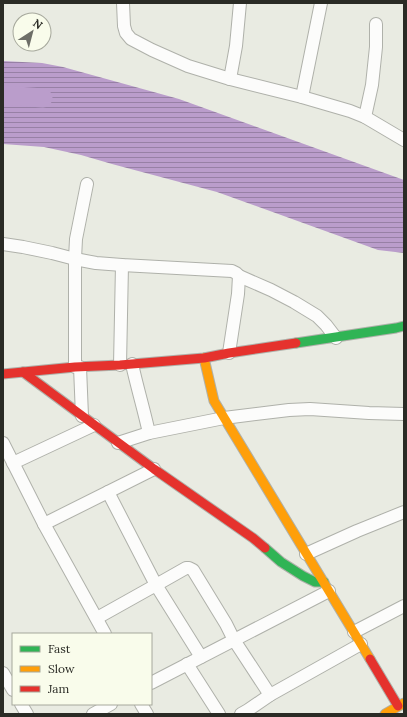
<svg xmlns="http://www.w3.org/2000/svg" width="407" height="717" font-family="Lora,serif">
<style>
.water{fill:url(#water-rules)}
.lines{fill:none;stroke-linecap:round;stroke-linejoin:round}
.river{stroke:#ba9dcb;stroke-width:19}
.street-casing{stroke:#afb1aa;stroke-width:14}
.fast-casing{stroke:#afb1aa;stroke-width:11}
.slow-casing{stroke:#afb1aa;stroke-width:11}
.jam-casing{stroke:#afb1aa;stroke-width:11}
.street{stroke:#fcfcfb;stroke-width:12}
.fast{stroke:#30b455;stroke-width:9}
.slow{stroke:#ff9f0a;stroke-width:9}
.jam{stroke:#e5322d;stroke-width:9}
</style>
<defs>
<pattern id="water-rules" width="6" height="5" patternUnits="userSpaceOnUse"><rect width="6" height="5" fill="#ba9dcb"/><path d="M0 2.5h6" fill="none" stroke="#9780a5"/></pattern>
</defs>
<rect width="100%" height="100%" fill="#e9ebe2"/>
<polygon class="water" points="3,61 42,63 63,67 179,99 404,180 404,253 378,250 217,192 112,164 81,155 44,147 3,144 3,101 17,96 3,90"/>
<g class="lines">
<polyline class="river" points="3,95 43,98"/>
<defs>
<g id="street">
<polyline points="123,3 124,26 126,33 131,39 152,50 188,66 230,79 302,97 350,111 365,117 404,140"/>
<polyline points="230,79 236,46 240,3"/>
<polyline points="302,97 321,3"/>
<polyline points="365,117 372,85 376,47 376,24"/>
<polyline points="3,244 23,247 52,253 75,259 96,263 122,265 232,271 236,273 239,276 238,294 229,353"/>
<polyline points="239,276 271,290 294,302 317,316 326,325 336,338"/>
<path d="M132,364C137,387 144,410 149,433"/>
<polyline points="120,365 122,265"/>
<polyline points="75,367 75,259 76,239 87,184"/>
<polyline points="80,367 82,416"/>
<polyline points="3,443 44,524 105,634"/>
<polyline points="118,443 149,433 224,418 289,410 310,409 369,413 404,414"/>
<polyline points="13,463 94,425"/>
<polyline points="108,492 156,585 186,568 189,568 193,570 226,624 234,640 270,695"/>
<polyline points="44,524 154,469"/>
<polyline points="306,554 357,531 404,512"/>
<polyline points="97,618 156,585 201,657"/>
<polyline points="354,632 404,606"/>
<polyline points="187,664 219,714"/>
<polyline points="3,673 13,690"/>
<polyline points="151,683 329,591"/>
<polyline points="21,704 27,714"/>
<polyline points="141,704 147,714"/>
<polyline points="93,714 111,704"/>
<polyline points="241,714 248,710 270,695 361,644"/>
</g>
<g id="fast">
<polyline points="296,343 396,328 404,326"/>
<polyline points="265,548 281,562 303,576 315,582 324,582"/>
</g>
<g id="slow">
<polyline points="204,358 214,401 370,659"/>
<polyline points="385,714 404,703"/>
</g>
<g id="jam">
<polyline points="23,372 154,469 253,538 265,548"/>
<polyline points="3,374 75,367 120,365 204,358 229,353 296,343"/>
<polyline points="370,659 398,706"/>
</g>
</defs>
<use href="#street" class="street-casing"/>
<use href="#fast" class="fast-casing"/>
<use href="#slow" class="slow-casing"/>
<use href="#jam" class="jam-casing"/>
<use href="#street" class="street"/>
<use href="#fast" class="fast"/>
<use href="#slow" class="slow"/>
<use href="#jam" class="jam"/>
</g>
<rect width="407" height="717" fill="none" stroke="#2a2b25" stroke-width="8"/>
<rect x="12" y="633" width="140" height="72" fill="#f9fceb" stroke="#a6a89c"/>
<rect x="20" y="646" width="20" height="6" fill="#30b455" stroke="#a6a89c"/>
<text x="48" y="653" font-size="12" fill="#2a2b25">Fast</text>
<rect x="20" y="666" width="20" height="6" fill="#ff9f0a" stroke="#a6a89c"/>
<text x="48" y="673" font-size="12" fill="#2a2b25">Slow</text>
<rect x="20" y="686" width="20" height="6" fill="#e5322d" stroke="#a6a89c"/>
<text x="48" y="693" font-size="12" fill="#2a2b25">Jam</text>
<g transform="translate(32 32) rotate(36)"><circle r="19" fill="#f9fceb" stroke="#a6a89c"/>
<path d="M0-3L7 15L0 10L-7 15Z" fill="#6d6e67"/>
<text y="-6" font-size="11" font-weight="bold" text-anchor="middle" fill="#2a2b25">N</text>
</g>
</svg>
